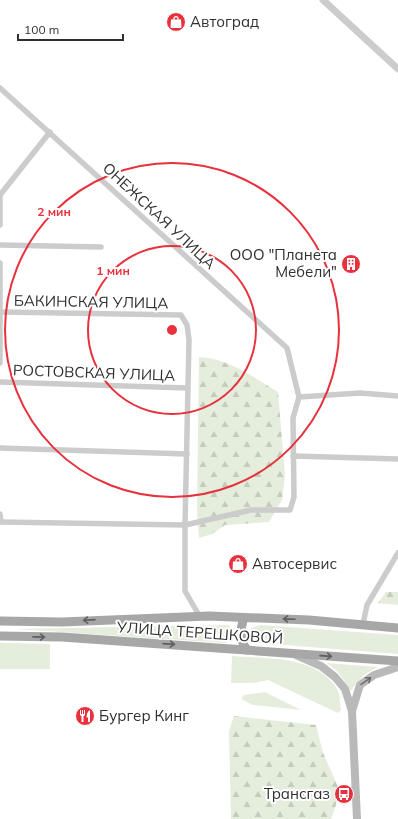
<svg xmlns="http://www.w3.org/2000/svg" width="398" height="819" font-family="Mulish,sans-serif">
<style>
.green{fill:#e5eddd}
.forest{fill:url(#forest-firs)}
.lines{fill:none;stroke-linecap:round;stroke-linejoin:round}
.minor{stroke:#ccc;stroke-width:5.5}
.tertiary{stroke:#ccc;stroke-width:7}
.secondary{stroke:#b9b9b9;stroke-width:8}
.primary{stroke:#a7a7a7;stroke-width:9}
.oneway{stroke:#5f5f5f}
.oneway2{stroke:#6d6d6d}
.ring{fill:none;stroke:#e7313d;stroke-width:2}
.labels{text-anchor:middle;stroke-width:4;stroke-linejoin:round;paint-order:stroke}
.poi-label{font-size:15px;fill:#2f2f2f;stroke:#fff;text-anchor:start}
.street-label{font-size:15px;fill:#2f2f2f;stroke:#fff}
.centre{fill:#e7313d;stroke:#fff;stroke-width:2}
.ring-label{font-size:12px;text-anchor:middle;font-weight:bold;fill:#e7313d;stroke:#fff;stroke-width:4;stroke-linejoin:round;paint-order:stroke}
</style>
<defs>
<pattern id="forest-firs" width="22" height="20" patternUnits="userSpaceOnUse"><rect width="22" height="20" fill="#e5eddd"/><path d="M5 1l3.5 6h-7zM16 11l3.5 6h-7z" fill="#c5ccbe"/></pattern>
</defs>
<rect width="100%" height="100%" fill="#fff"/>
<g class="green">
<path d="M228,625C234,630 234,633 232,640L226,643L16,629Z"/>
<polygon points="260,625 398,635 398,654 259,643 250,638 251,628"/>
<polygon points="0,643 50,644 50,669 0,669"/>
<path d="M232,656C267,659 316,655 337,689C340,694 340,704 341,710L338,713L268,680L254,683H231Z"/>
<path d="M327,663L378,667C366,673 358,679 351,691L338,672Z"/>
<polygon points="265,692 301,710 253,705 241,699 244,695"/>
</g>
<g class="forest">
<path d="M199,357C228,358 253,377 278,392L285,476L282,500L269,522L225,525L212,534L199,538L197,512Z"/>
<polygon points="386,592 398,592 398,605 378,603"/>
<polygon points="234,716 316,725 323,753 339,789 336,805 331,819 231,819 229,731"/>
</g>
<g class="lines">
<g class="minor">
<polyline points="0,88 287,348 299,397 293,418 294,497 290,510 251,510 185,525 0,522"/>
<polyline points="0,225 0,195 50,132"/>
<polyline points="0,245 101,247"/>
<polyline points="0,263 0,363"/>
<polyline points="1,312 181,315 187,325 189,340 185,525 185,591 200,617"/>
<polyline points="0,382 187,388"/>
<polyline points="299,397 360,393 398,396"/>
<polyline points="0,448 187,454"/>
<polyline points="293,456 398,459"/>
<polyline points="0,514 1,522"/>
<polyline points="363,624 367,605 398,553"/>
</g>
<polyline class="tertiary" points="323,0 398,69"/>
<g class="secondary">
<polyline points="296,655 321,666 335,677 345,689 352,711 357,819"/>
<polyline points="352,711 360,685 374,675 398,667"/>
</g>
<g class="primary">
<path d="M244,618C240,629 239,640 247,650"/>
<polyline points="0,621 62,622 209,616 309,620 398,628"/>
<polyline points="0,636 62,637 398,661"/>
</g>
</g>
<defs><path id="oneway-shaft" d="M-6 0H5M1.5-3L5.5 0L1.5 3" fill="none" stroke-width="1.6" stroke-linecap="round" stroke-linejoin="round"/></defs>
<g class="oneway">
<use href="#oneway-shaft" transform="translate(289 619) rotate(-178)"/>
<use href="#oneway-shaft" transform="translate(89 620) rotate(176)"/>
<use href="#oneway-shaft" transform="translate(39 637) rotate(1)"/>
<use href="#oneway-shaft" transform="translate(169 644) rotate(4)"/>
<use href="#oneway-shaft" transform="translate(326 656) rotate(4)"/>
</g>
<use class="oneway2" href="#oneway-shaft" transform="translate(366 681) rotate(-35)"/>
<g class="ring">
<circle cx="172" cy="330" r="84"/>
<circle cx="172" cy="330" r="167"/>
</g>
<defs>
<symbol id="shop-disc" viewBox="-11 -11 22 22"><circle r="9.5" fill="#e7313d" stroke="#fff"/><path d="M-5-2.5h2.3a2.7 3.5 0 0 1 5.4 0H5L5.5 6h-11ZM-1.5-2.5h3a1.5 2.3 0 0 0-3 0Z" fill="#fff"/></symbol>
<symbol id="building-disc" viewBox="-11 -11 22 22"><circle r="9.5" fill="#e7313d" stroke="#fff"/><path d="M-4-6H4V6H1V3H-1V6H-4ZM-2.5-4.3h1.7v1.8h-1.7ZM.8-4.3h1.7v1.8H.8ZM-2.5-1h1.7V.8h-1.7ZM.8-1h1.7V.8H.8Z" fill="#fff"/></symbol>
<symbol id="restaurant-disc" viewBox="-11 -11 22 22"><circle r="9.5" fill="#e7313d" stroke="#fff"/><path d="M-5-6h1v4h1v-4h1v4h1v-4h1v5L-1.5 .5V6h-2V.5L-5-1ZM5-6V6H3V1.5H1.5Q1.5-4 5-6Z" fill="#fff"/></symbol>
<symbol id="bus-disc" viewBox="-11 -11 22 22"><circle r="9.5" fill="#e7313d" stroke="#fff"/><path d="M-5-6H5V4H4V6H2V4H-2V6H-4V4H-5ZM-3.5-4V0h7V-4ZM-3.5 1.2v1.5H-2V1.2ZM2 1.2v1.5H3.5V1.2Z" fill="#fff"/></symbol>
</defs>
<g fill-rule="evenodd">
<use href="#shop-disc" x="165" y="11" width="22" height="22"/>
<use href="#building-disc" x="340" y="253" width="22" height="22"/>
<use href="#shop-disc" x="227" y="553" width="22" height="22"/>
<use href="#restaurant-disc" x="74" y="705" width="22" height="22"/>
<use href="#bus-disc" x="333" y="783" width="22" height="22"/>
</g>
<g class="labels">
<g class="poi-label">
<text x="190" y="27">Автоград</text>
<text x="337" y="260" text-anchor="end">ООО "Планета<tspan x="337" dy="17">Мебели"</tspan></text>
<text x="252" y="569">Автосервис</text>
<text x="99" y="721">Бургер Кинг</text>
<text x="330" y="799" text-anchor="end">Трансгаз</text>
</g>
<g class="street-label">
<text transform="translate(159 216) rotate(43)" y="5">ОНЕЖСКАЯ УЛИЦА</text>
<text transform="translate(91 302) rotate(1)" y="5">БАКИНСКАЯ УЛИЦА</text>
<text transform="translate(94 373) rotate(2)" y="5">РОСТОВСКАЯ УЛИЦА</text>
<text transform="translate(200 633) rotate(4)" y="5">УЛИЦА ТЕРЕШКОВОЙ</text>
</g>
</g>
<circle cx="172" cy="330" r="6" class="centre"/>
<g class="ring-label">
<text x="54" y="216">2 мин</text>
<text x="113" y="275">1 мин</text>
</g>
<path d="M18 34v6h105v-6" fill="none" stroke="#2f2f2f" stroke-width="2"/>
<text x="24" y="34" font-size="12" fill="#2f2f2f" stroke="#ffffff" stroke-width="3" paint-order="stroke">100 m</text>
</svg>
